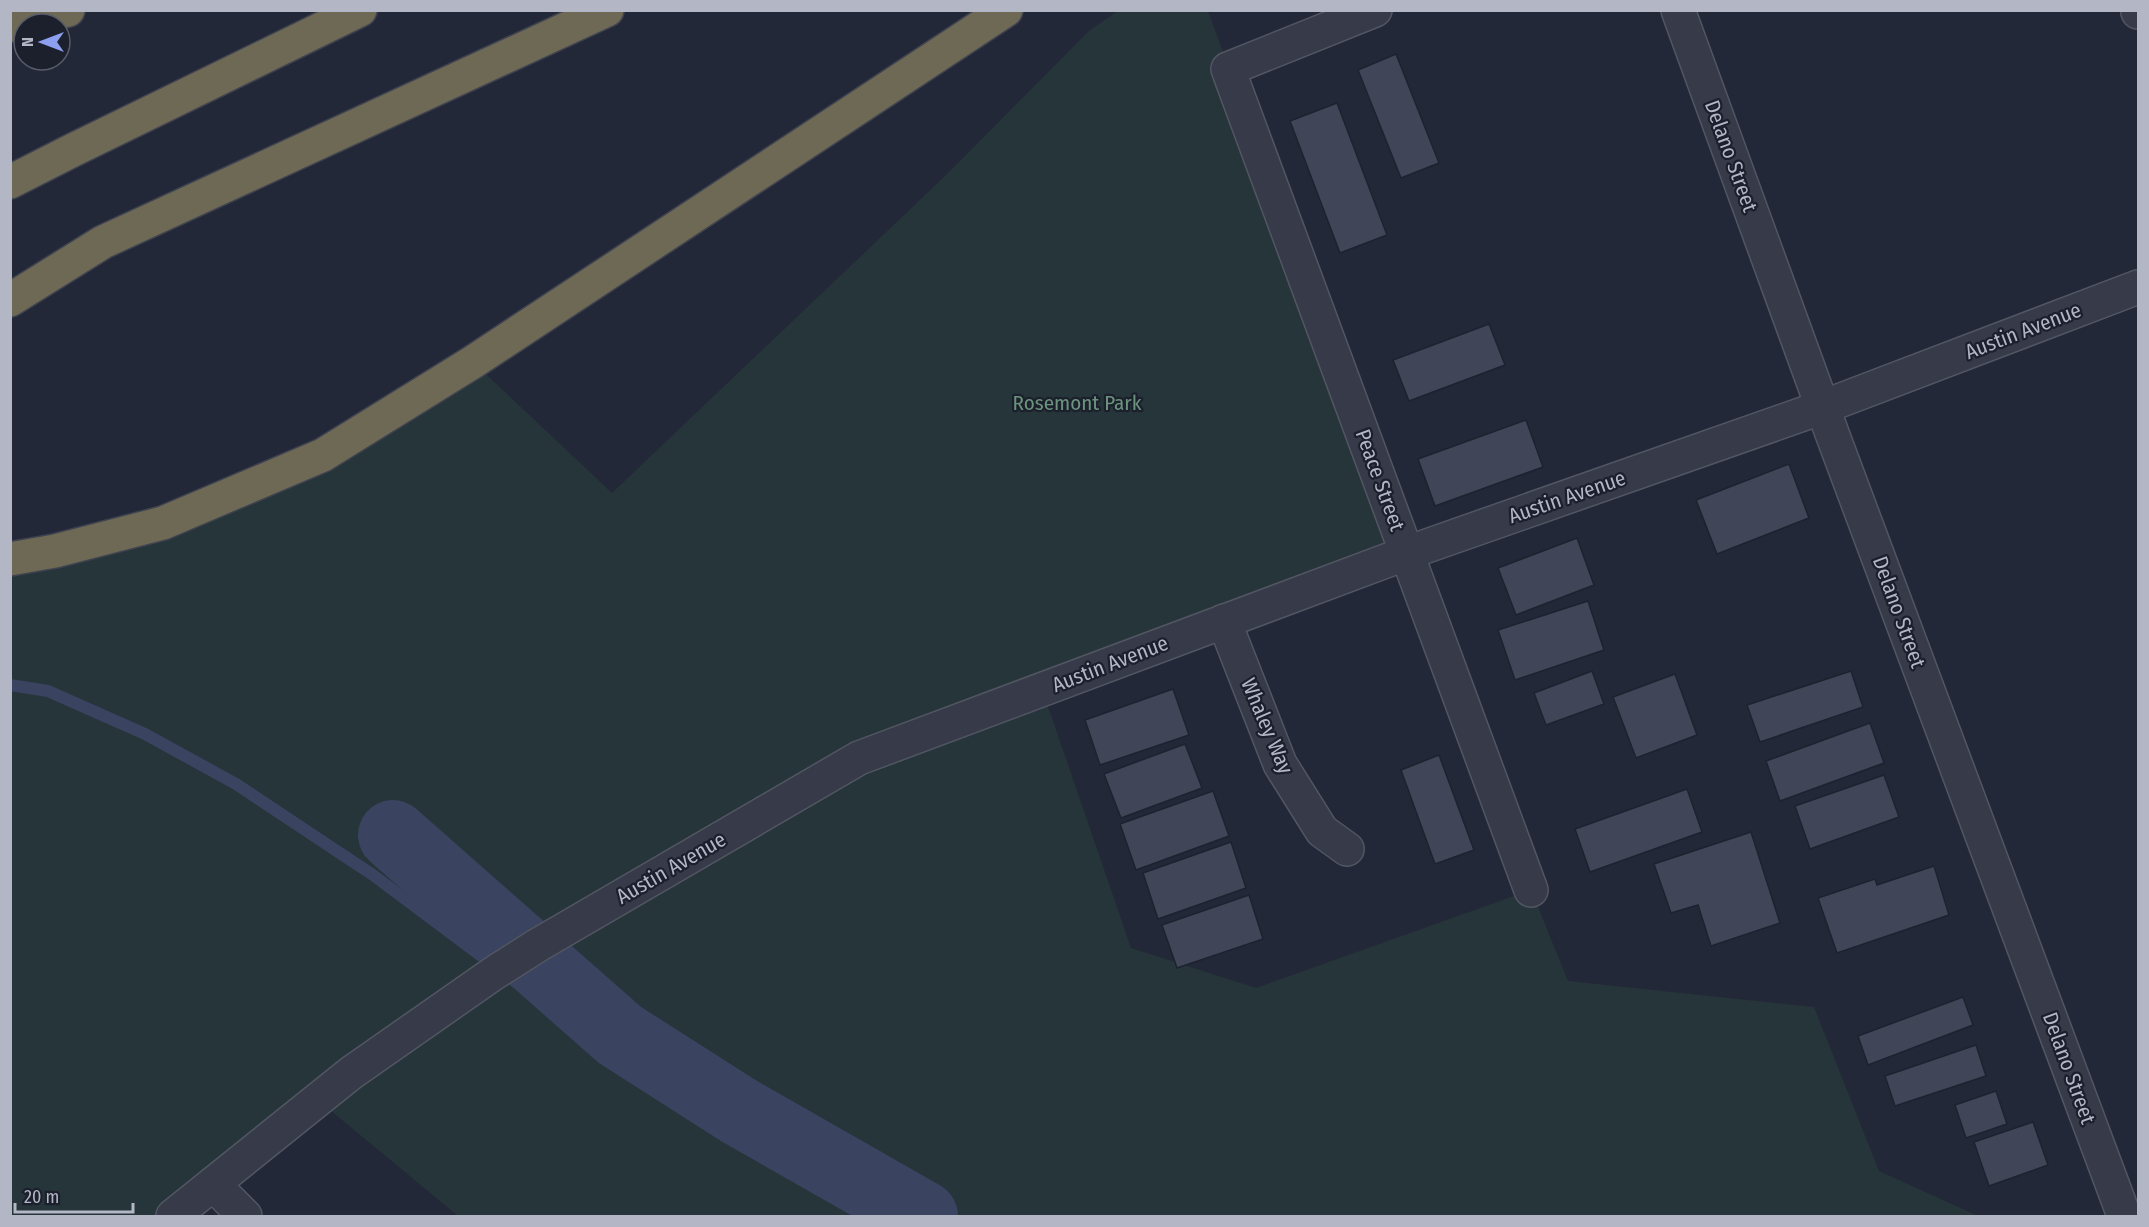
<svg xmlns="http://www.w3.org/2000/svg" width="2149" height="1227" font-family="'Fira Sans Condensed',sans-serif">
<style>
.green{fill:#26353a}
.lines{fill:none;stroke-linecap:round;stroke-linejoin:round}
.stream{stroke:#3a4360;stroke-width:12}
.river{stroke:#3a4360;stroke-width:70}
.building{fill:#404658;stroke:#1e222f;stroke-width:1.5}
.minor-casing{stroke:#525663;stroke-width:36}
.highway-casing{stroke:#3f4350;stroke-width:36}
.minor{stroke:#373b49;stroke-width:33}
.highway{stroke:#6e6954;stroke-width:33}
.labels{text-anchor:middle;stroke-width:4.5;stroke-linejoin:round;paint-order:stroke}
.street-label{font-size:21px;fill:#b2b6c5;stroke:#1c202d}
.park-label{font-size:21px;fill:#6b947c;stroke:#1c202d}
</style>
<rect width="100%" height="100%" fill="#232838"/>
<polygon class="green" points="1119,10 1208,11 1407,553 1042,689 1131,948 1256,988 1531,890 1568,981 1814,1007 1879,1171 1978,1216 458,1216 318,1100 173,1216 11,1216 11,559 163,523 473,362 612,493 944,177 1089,31"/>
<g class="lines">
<polyline class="stream" points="10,685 48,691 145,734 236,784 373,875 536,997 850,1200 881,1216"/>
<polyline class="river" points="393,835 620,1035 739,1111 923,1216"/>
</g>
<g class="building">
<polygon points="1396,54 1439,163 1401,178 1358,70"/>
<polygon points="1337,103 1387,235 1340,253 1290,121"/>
<polygon points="1489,324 1505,365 1409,401 1393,360"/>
<polygon points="1526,420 1543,467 1435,506 1418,459"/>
<polygon points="1789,464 1809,518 1717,554 1696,500"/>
<polygon points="1577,538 1594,585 1516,615 1498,568"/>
<polygon points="1588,601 1604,650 1515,680 1498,630"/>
<polygon points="1592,671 1604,704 1546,725 1534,693"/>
<polygon points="1851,671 1863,707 1760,742 1747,705"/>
<polygon points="1675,674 1697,735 1636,758 1613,697"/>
<polygon points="1173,689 1189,735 1100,765 1085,720"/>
<polygon points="1870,723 1884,763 1780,801 1766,761"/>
<polygon points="1185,744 1202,788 1121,818 1104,774"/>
<polygon points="1439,755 1474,850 1435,864 1401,770"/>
<polygon points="1884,775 1899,817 1810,849 1795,806"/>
<polygon points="1687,789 1702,832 1590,872 1575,829"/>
<polygon points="1213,791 1229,836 1136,870 1120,824"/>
<polygon points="1751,832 1780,923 1711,946 1698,905 1671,913 1654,864"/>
<polygon points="1231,842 1246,888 1158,919 1143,873"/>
<polygon points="1934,866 1949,915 1837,953 1818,898 1875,879 1877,885"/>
<polygon points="1249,895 1263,939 1177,968 1162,925"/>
<polygon points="1963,997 1973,1025 1868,1065 1858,1036"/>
<polygon points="1976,1045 1986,1076 1895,1106 1885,1076"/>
<polygon points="1996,1091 2007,1124 1966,1138 1955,1105"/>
<polygon points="2033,1122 2048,1165 1989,1186 1974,1142"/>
</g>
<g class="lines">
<defs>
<g id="minor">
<polyline points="1375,10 1228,69 1531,890"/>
<polyline points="1678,10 1833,436 2123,1213"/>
<polyline points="2138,10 2138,12"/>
<polyline points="1224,621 1280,764 1322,831 1347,849"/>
<polyline points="213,1184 245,1216"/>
<polyline points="173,1216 351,1073 494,973 538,945 859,758 1407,553 1823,407 2138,287"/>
</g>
<g id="highway">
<polyline points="10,25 68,10"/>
<polyline points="10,182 73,150 360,10"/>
<polyline points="10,300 103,242 607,10"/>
<polyline points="10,559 55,551 163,523 323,455 473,362 1006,10"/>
</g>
</defs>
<use href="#minor" class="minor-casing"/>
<use href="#highway" class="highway-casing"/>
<use href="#minor" class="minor"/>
<use href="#highway" class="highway"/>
</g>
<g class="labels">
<g class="street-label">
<text transform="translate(1731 156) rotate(70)" y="7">Delano Street</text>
<text transform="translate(2023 331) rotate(-21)" y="7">Austin Avenue</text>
<text transform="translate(1380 480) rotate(70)" y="7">Peace Street</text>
<text transform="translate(1567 497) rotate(-19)" y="7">Austin Avenue</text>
<text transform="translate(1899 612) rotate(70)" y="7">Delano Street</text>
<text transform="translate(1110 664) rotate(-21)" y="7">Austin Avenue</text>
<text transform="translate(1267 726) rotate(67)" y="7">Whaley Way</text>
<text transform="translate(671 868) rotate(-30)" y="7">Austin Avenue</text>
<text transform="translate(2069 1068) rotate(70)" y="7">Delano Street</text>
</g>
<g class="park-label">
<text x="1077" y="410">Rosemont Park</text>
</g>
</g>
<rect width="2149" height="1227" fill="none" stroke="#b2b6c5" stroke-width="24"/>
<g transform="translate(42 42) rotate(270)"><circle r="28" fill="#1c202d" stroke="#585c6a" stroke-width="1.5"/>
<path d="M0-4.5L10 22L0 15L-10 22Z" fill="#8ca0ef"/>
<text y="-9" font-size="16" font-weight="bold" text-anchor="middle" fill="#b2b6c5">N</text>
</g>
<path d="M15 1203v9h118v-9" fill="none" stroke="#b2b6c5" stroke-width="3"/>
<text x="24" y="1203" font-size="18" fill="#b2b6c5" stroke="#1c202d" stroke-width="4.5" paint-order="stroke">20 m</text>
</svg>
